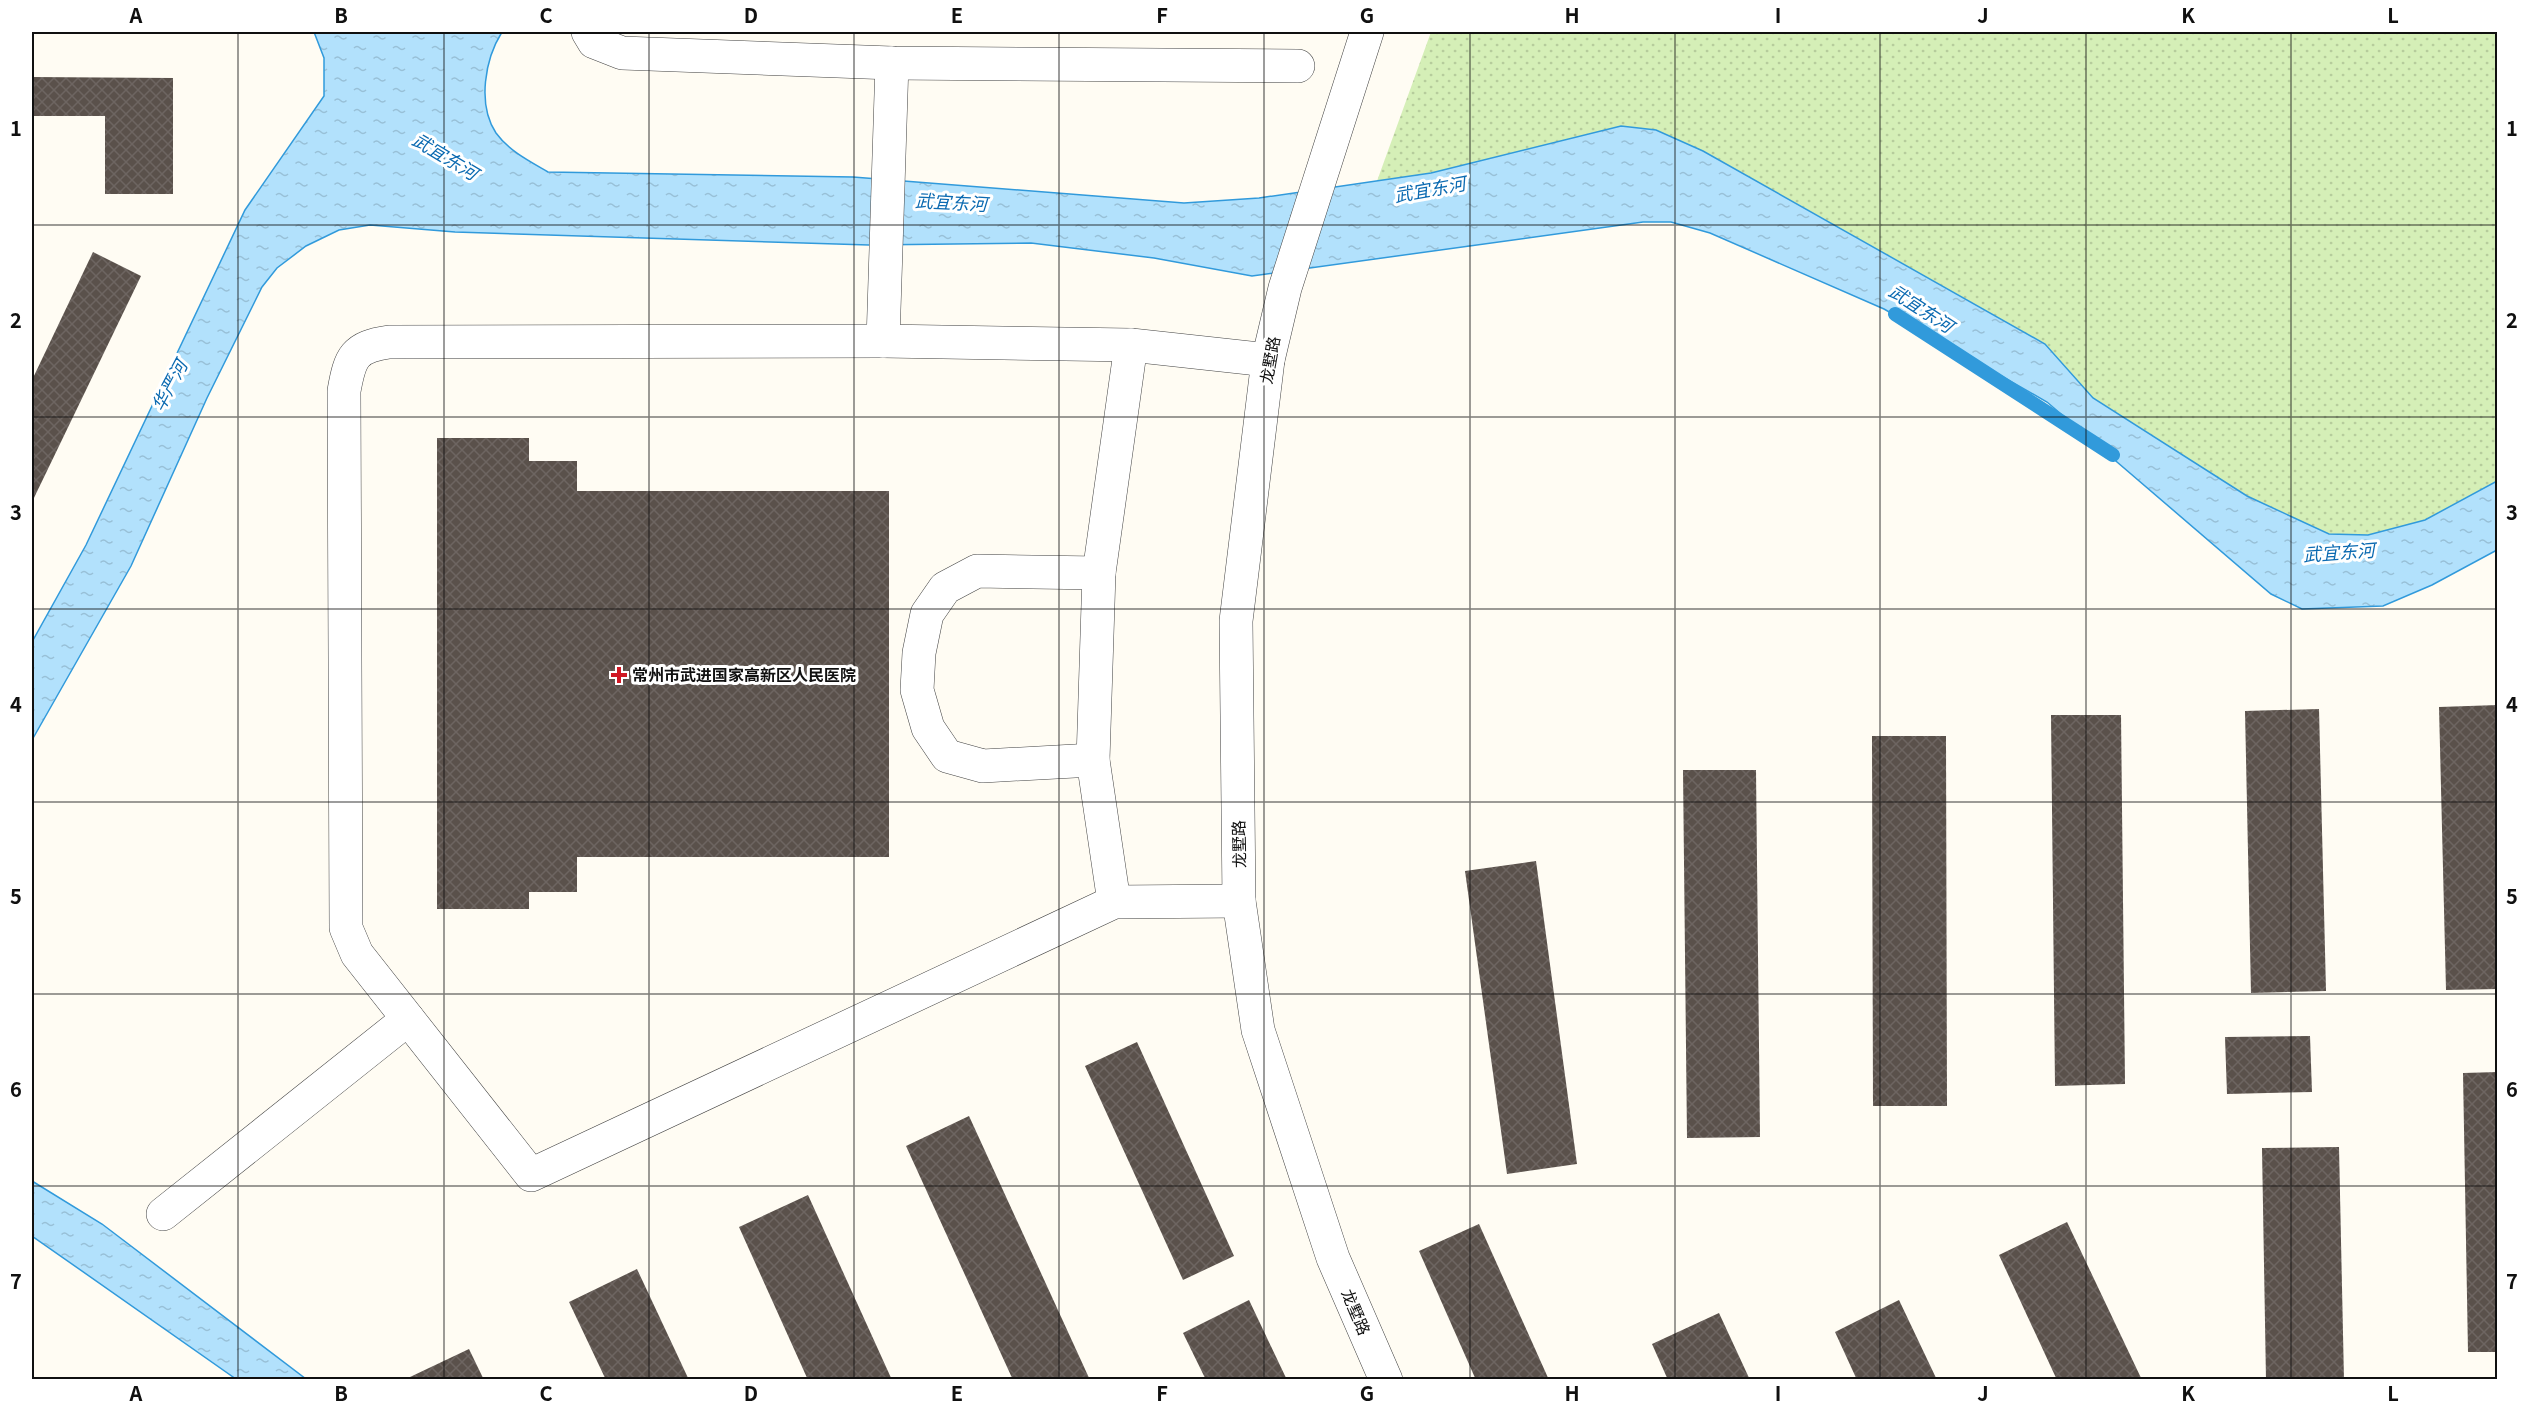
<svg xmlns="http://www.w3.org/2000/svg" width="2529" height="1411" font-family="Georgia,'Noto Sans SC',serif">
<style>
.park{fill:url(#park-dots)}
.water{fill:url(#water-ripples);stroke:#319adb;stroke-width:1.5}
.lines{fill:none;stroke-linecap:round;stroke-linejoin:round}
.stream{stroke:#319adb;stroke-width:14}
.building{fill:url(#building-cross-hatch)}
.minor-casing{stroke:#434343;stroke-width:34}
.minor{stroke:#fff;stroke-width:33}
.grid{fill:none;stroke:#101010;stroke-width:1.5;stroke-opacity:0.55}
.poi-dot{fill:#d01824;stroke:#fff;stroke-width:2}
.labels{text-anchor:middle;stroke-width:6;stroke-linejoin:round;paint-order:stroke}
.street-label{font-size:16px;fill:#101010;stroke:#fff}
.poi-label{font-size:16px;font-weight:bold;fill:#101010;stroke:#fff;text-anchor:start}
.water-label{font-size:18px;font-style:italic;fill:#0b6ab1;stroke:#fff}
.neatline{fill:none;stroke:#101010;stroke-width:2}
.grid-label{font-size:20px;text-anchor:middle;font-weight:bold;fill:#101010}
</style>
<defs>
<pattern id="park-dots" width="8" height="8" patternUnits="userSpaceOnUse" patternTransform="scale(1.5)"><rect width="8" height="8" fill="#d5efb7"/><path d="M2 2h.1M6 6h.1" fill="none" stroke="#b6cc9c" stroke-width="1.8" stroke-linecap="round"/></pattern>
<pattern id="water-ripples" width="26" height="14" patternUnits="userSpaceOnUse" patternTransform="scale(1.5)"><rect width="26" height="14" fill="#b2e1fc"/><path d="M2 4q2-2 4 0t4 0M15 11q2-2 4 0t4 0" fill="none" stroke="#98c0d7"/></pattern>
<pattern id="building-cross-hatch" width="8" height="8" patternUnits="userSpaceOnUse" patternTransform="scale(1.5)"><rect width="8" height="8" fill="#5a514b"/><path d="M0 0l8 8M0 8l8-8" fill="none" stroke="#6d6561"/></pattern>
</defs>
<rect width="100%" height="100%" fill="#fffcf3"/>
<polygon class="park" points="1431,32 2497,32 2497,481 2425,520 2368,535 2329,534 2247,496 2093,398 2045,344 1703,151 1431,173 1377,181"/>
<g class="water">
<path d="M314,32H502C485,59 477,104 496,133C509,151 529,161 548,172L853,177L1184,203L1259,198L1431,173L1621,126L1656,130L1703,151L2045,344L2093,398L2247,496L2329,534L2368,535L2425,520L2497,481V550L2432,585L2383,606L2302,609L2271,594L2047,402L1884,309L1710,233L1671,222H1643L1252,276L1154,258L1031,243L869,245L455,232L370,225L339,230L306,246L277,268L262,287L207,398L131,566L32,740V642L86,545L245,210L324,96V58Z"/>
<polygon points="32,1181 102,1224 306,1379 236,1379 32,1236"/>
</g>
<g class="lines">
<polyline class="stream" points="1895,314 2113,455"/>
</g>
<g class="building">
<polygon points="32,77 173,78 173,194 105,194 105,116 32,116"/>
<polygon points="93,252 141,276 32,502 32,380"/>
<polygon points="437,438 529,438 529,461 577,461 577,491 889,491 889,857 577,857 577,892 529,892 529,909 437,909"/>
<polygon points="2498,705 2498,989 2446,990 2439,707"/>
<polygon points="2319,709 2326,991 2251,993 2245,711"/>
<polygon points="2051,715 2121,715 2125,1084 2055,1086"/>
<polygon points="1872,736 1946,736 1947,1106 1873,1106"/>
<polygon points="1683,770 1756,770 1760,1137 1687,1138"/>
<polygon points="1536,861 1577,1164 1507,1174 1465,871"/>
<polygon points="2310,1036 2312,1092 2227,1094 2225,1037"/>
<polygon points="1137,1042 1234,1256 1183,1280 1085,1066"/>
<polygon points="2498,1072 2498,1352 2468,1352 2463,1073"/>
<polygon points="969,1116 1090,1380 1013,1380 906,1146"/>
<polygon points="2339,1147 2344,1380 2266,1380 2262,1148"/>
<polygon points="808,1195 892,1380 808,1380 739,1227"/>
<polygon points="2067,1222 2142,1380 2057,1380 1999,1255"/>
<polygon points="1479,1224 1549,1380 1476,1380 1419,1251"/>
<polygon points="637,1269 689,1380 606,1380 569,1302"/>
<polygon points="1249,1300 1287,1380 1206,1380 1183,1333"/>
<polygon points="1899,1300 1937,1380 1857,1380 1835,1332"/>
<polygon points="1719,1313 1750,1380 1668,1380 1652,1344"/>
<polygon points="469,1349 484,1380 411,1380 410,1377"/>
</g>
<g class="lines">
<defs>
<g id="minor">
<polyline points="588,32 594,42 622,53 892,63 1298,66"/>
<polyline points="1367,32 1285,288 1268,360 1236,621 1239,901 1258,1030 1333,1258 1386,1380"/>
<polyline points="883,341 892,63"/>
<polyline points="1093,760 983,766 947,756 928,728 917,690 919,653 927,614 945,588 977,571 1099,573"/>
<path d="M1239,901L1114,902L531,1175L357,954L346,928L344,391C350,357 354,347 389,342L883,341L1131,345L1268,360"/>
<polyline points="1114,902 1093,760 1099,573 1131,345"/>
<polyline points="163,1214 408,1019"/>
</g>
</defs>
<use href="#minor" class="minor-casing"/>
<use href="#minor" class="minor"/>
</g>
<path class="grid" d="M238,32V1380M444,32V1380M649,32V1380M854,32V1380M1059,32V1380M1264,32V1380M1470,32V1380M1675,32V1380M1880,32V1380M2086,32V1380M2291,32V1380M32,225H2498M32,417H2498M32,609H2498M32,802H2498M32,994H2498M32,1186H2498"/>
<path class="poi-dot" d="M616 666h6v6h6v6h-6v6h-6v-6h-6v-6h6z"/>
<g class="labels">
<g class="street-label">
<text transform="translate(1270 360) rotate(-80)" y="6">龙墅路</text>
<text transform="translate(1239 844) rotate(-91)" y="6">龙墅路</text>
<text transform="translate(1356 1312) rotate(67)" y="6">龙墅路</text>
</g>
<g class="poi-label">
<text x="632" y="681">常州市武进国家高新区人民医院</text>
</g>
<g class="water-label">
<text transform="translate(445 157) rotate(31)" y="6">武宜东河</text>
<text transform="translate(1430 190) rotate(-10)" y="6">武宜东河</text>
<text transform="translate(951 203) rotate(3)" y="6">武宜东河</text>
<text transform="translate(1921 309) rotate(33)" y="6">武宜东河</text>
<text transform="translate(170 386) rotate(-62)" y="6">华严河</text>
<text transform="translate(2339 553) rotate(-4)" y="6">武宜东河</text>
</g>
</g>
<rect width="2529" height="1411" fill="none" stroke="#ffffff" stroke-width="66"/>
<rect x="33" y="33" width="2463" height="1345" class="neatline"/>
<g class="grid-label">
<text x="136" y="23">A</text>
<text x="341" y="23">B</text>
<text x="546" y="23">C</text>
<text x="751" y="23">D</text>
<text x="957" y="23">E</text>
<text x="1162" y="23">F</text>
<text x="1367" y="23">G</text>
<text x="1572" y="23">H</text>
<text x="1778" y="23">I</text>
<text x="1983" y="23">J</text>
<text x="2188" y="23">K</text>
<text x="2393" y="23">L</text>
<text x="16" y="136">1</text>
<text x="2512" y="136">1</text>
<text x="16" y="328">2</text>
<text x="2512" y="328">2</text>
<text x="16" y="520">3</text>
<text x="2512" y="520">3</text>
<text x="16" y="712">4</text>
<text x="2512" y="712">4</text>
<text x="16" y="904">5</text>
<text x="2512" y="904">5</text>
<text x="16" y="1097">6</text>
<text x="2512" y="1097">6</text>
<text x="16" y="1289">7</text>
<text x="2512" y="1289">7</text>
<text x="136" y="1401">A</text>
<text x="341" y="1401">B</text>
<text x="546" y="1401">C</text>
<text x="751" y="1401">D</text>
<text x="957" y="1401">E</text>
<text x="1162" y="1401">F</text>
<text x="1367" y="1401">G</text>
<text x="1572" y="1401">H</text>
<text x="1778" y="1401">I</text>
<text x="1983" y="1401">J</text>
<text x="2188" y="1401">K</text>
<text x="2393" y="1401">L</text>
</g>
</svg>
